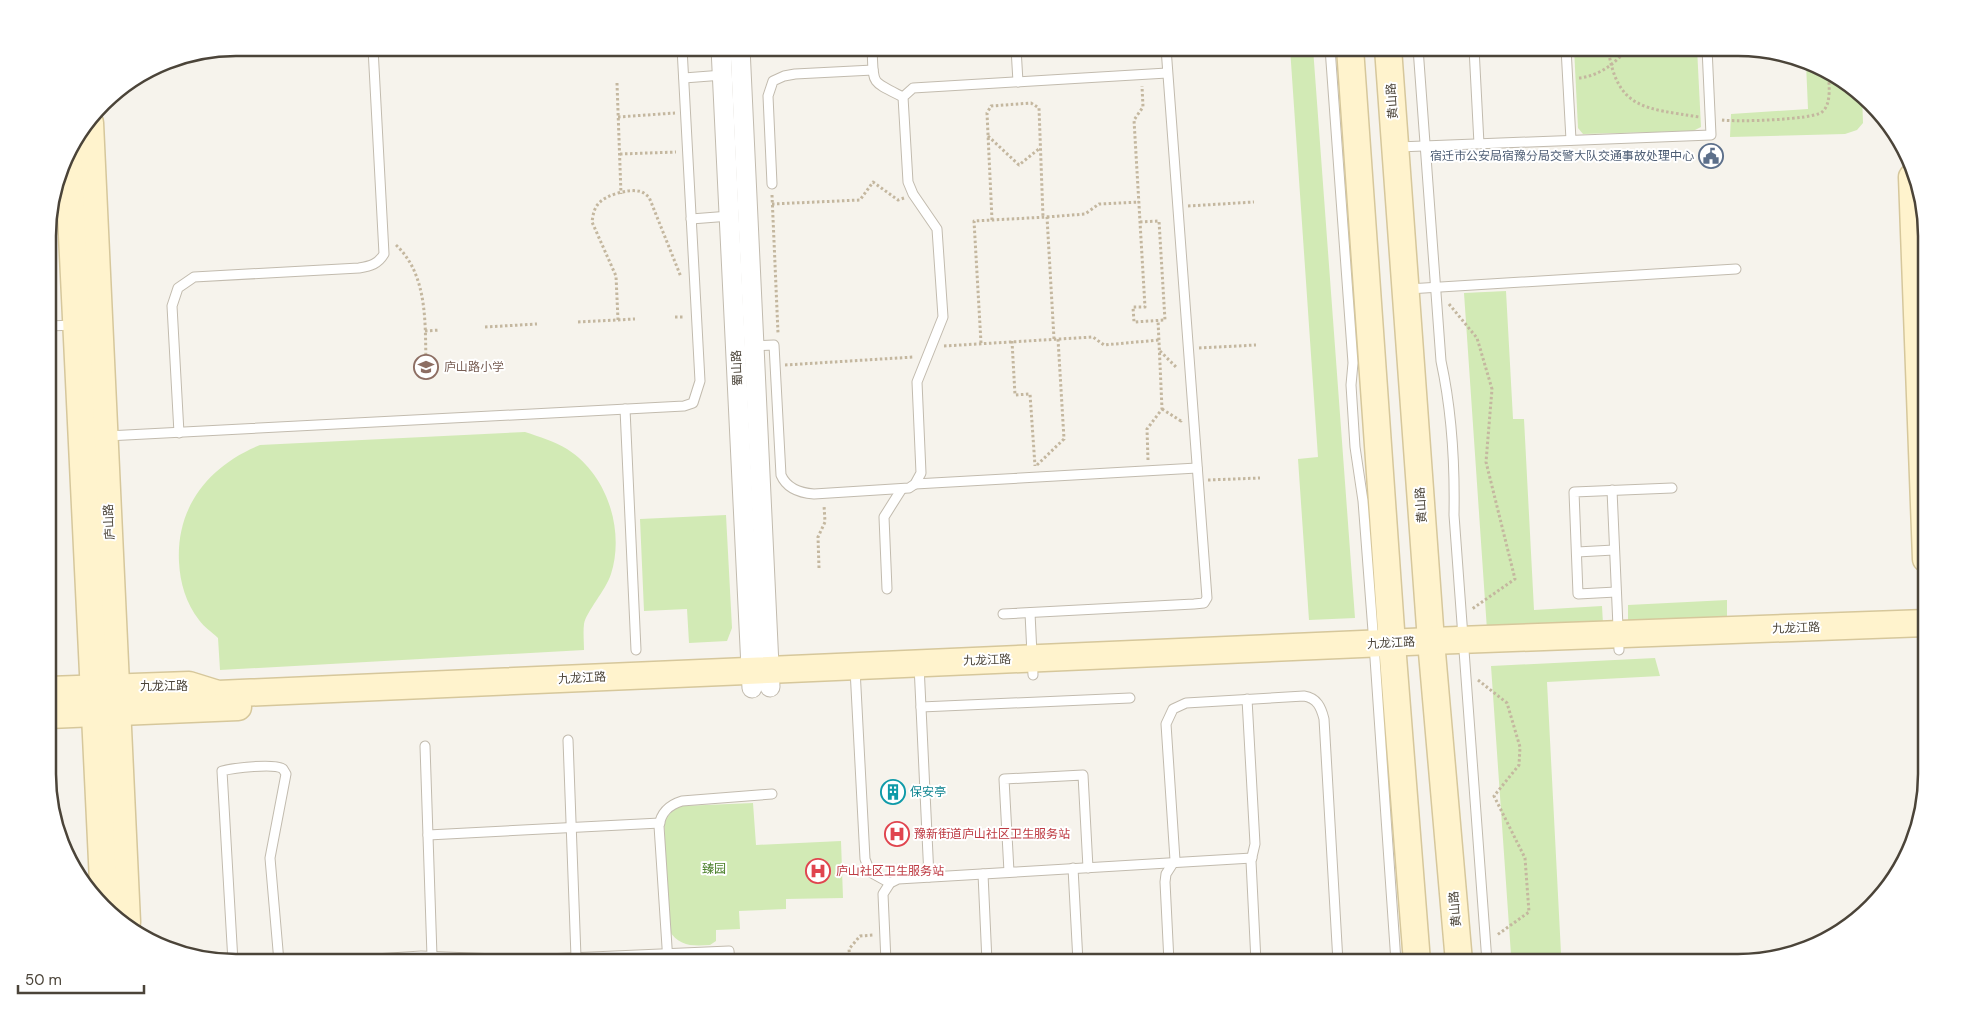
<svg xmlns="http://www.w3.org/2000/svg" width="1974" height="1010" font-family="'DM Sans','Noto Sans SC',sans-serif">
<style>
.green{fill:#d2eab5}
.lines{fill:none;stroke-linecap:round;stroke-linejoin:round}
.lane-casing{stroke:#c2bbae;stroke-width:11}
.street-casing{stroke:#c2bbae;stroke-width:21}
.secondary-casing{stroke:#d6c79b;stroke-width:29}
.path{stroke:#c4b79f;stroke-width:3;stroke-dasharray:2.5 2.5;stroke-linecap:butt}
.lane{stroke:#fff;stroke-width:9}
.street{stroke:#fff;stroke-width:19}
.secondary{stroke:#fff3cd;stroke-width:26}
.labels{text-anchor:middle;stroke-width:4;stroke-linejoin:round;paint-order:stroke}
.street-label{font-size:12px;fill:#4b4439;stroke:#fff}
.service-label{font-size:12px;fill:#4e5e75;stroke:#fff;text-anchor:end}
.education-label{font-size:12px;fill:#785e54;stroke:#fff;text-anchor:start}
.culture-label{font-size:12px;fill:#0d838f;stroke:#fff;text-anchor:start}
.health-label{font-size:12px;fill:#be3a42;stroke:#fff;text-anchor:start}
.park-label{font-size:12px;fill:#4a7f2a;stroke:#fff}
.rim{fill:none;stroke:#4b4439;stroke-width:2.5}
</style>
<rect width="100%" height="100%" fill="#f6f3ec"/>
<g class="green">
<polygon points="1290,48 1313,48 1355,618 1309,620 1298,459 1318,457"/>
<polygon points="1574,48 1697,48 1701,127 1693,131 1583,134 1578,128"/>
<polygon points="1806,63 1821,67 1862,94 1863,123 1857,130 1845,134 1730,137 1731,114 1808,109"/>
<polygon points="1506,291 1513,419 1524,419 1534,610 1602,606 1603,624 1487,630 1464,293"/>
<path d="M525,432C540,437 554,441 567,449C607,474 625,530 611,574C606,590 586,612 584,624C583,632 584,642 584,650L220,670L218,638C212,632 204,627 199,620C186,603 180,583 179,562C176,506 210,465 260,445Z"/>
<polygon points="726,515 732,628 727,641 689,643 687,609 644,611 640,519"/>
<polygon points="1727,600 1727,618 1628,623 1628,605"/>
<polygon points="1655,658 1660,676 1547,682 1561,953 1511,955 1491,666"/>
<path d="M753,803L756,845L841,841L843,898L786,899V909L739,911L740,929L716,930V941L710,945C693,946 679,947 669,930L664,823C669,814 672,809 682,806Z"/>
</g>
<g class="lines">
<defs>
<g id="lane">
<path d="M872,48C874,85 869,80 903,97"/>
<polyline points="1016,48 1018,82"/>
<polyline points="1330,48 1353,363 1351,385 1355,447 1363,501 1374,644 1396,962"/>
<path d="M1418,48L1441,361C1452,412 1455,463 1454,515L1487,962"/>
<polyline points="1474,48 1479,144"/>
<polyline points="1566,48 1571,140"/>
<polyline points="684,78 723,75"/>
<polyline points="1398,147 1711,135 1707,48"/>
<polyline points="772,184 768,96 773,81 784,76 795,74 873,70"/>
<polyline points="691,219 730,216"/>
<polyline points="1408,289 1736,269"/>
<polyline points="48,326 75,325"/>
<path d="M751,346L774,345L781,475C787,489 800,493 814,494L909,488L915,484L921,473L917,382L943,317L937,229L913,194L908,182L903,97L913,88L1167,73"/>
<polyline points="625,409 636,650"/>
<path d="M179,433L172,306L178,288L194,277L359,268C371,266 378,264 384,254L373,48"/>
<polyline points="107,436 684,406 693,403 700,381 682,48"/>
<polyline points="915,484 1197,468"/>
<polyline points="1612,490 1619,650"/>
<polyline points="1577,552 1614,550"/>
<polyline points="887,589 884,517 901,490"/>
<polyline points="1616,592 1578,594 1574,492 1672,488"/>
<polyline points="1030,613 1033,675"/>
<polyline points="1003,614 1194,604 1204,603 1207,598 1166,48"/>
<polyline points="919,665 929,877"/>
<polyline points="855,669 865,859 870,872 890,883"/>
<polyline points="1247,699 1255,844 1251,861 1256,962"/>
<polyline points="921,707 1130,698"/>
<polyline points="568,740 576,957"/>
<polyline points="425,746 432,956"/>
<polyline points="428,835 660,823"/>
<polyline points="1073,868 1078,962"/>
<polyline points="1009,872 1004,779 1083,775 1088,868"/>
<polyline points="983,874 987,962"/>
<path d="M233,962L222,771C234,768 274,763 283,769L286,774L270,858L279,962"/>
<polyline points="329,962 421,956 523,960 729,951 730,962"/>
<path d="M668,962L659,826C661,812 669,805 682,801L772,794"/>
<polyline points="886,962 883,894 890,883 898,879 1252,858"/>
<path d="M1169,962L1165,882L1166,874L1175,860L1166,724L1173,709L1186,703L1304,696C1317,698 1321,707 1324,719L1338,962"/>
</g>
<g id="street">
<polyline points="721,48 752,688"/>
<polyline points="740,48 770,687"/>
</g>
<g id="secondary">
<polyline points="1350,48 1392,644 1417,962"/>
<polyline points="1388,48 1431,641 1459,962"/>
<polyline points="90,123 127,922"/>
<polyline points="68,151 104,903"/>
<polyline points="1912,177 1926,559"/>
<polyline points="49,690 189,685 218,694 1431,641 1926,623"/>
<polyline points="49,715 238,707"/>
</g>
</defs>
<use href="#lane" class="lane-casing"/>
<use href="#street" class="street-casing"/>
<use href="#secondary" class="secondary-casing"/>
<g class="path">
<path d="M1608,48C1617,110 1645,108 1699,117"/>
<path d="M1579,78C1598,76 1616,64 1627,48"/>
<polyline points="617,83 621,194"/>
<polyline points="618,117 675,113"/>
<path d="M1722,120C1737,122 1812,120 1822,112C1832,104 1829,83 1828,71"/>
<polyline points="988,136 1019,165 1040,148"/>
<polyline points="620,154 676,152"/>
<polyline points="772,195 778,333"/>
<polyline points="772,204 860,200 873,182 898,200 904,198"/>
<polyline points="1188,206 1254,202"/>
<polyline points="1047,217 1085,214 1099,204 1139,202"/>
<polyline points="992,220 987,113 991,106 1031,103 1039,108 1043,217"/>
<polyline points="1140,222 1159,221 1165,320 1134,322 1133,307 1145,307 1134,120 1143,107 1142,86"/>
<path d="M396,245C428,275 425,323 426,364"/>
<polyline points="1449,304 1477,338 1492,389 1486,462 1515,579 1472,609"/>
<polyline points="675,317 684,317"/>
<path d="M618,320L616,276L592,222C593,215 594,208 599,203C606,195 628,189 638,191C642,191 645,194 649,197L681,277"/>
<polyline points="578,322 635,319"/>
<polyline points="485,327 537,324"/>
<polyline points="425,331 440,330"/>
<polyline points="1012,341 1015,395 1030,394 1035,466"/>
<polyline points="981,343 974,221 1047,217 1054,339"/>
<polyline points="944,346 1093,337 1104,345 1159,340"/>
<polyline points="1199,348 1256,345"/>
<polyline points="1160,351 1177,368"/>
<polyline points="785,365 914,357"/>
<polyline points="1162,409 1181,421 1181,419"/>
<polyline points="1148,460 1147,429 1162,409 1158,320"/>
<polyline points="1037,465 1064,439 1058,339"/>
<polyline points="1208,480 1260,478"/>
<polyline points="819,568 818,537 825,522 824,505"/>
<polyline points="1478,680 1507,703 1520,747 1519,765 1494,796 1525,858 1529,912 1497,935"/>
<polyline points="850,962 849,949 860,936 874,935"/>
</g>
<use href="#lane" class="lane"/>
<use href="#street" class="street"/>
<use href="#secondary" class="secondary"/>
</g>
<defs>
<symbol id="civic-ring" viewBox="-11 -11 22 22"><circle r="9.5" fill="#fff" stroke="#5c6f8a" stroke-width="1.5"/><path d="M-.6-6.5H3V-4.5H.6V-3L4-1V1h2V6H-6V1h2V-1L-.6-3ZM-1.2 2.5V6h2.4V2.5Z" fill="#5c6f8a"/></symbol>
<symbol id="school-ring" viewBox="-11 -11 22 22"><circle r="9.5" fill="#fff" stroke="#8d6e63" stroke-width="1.5"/><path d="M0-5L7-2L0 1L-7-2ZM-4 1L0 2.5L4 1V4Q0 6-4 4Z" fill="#8d6e63"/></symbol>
<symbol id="building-ring" viewBox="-11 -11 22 22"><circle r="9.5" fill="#fff" stroke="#0f9aa8" stroke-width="1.5"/><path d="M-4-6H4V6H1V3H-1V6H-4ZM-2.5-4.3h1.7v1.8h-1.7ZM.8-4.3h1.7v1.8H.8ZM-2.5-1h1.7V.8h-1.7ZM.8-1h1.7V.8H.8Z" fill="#0f9aa8"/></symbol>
<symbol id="hospital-ring" viewBox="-11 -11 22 22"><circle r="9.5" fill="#fff" stroke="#e0444e" stroke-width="1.5"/><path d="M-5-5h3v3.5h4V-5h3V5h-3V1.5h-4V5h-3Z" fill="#e0444e"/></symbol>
</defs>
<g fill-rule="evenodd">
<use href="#civic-ring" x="1697" y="142" width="28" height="28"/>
<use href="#school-ring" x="412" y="353" width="28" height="28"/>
<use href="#building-ring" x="879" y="778" width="28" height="28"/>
<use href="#hospital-ring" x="883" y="820" width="28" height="28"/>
<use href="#hospital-ring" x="804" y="857" width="28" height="28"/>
</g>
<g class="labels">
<g class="street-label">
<text transform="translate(1392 101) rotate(-94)" y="4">黄山路</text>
<text transform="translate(737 368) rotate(-93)" y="4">蜀山路</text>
<text transform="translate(1421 505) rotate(-94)" y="4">黄山路</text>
<text transform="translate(109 522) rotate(-93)" y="4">庐山路</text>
<text transform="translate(1796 628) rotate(-2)" y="4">九龙江路</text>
<text transform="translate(1391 643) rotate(-3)" y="4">九龙江路</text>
<text transform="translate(987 660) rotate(-2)" y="4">九龙江路</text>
<text transform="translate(582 678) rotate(-3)" y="4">九龙江路</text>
<text x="164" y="690">九龙江路</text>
<text transform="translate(1455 909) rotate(-95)" y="4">黄山路</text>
</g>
<g class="service-label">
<text x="1694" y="160">宿迁市公安局宿豫分局交警大队交通事故处理中心</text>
</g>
<g class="education-label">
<text x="444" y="371">庐山路小学</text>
</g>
<g class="culture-label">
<text x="910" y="796">保安亭</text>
</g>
<g class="health-label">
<text x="914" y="838">豫新街道庐山社区卫生服务站</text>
<text x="836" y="875">庐山社区卫生服务站</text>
</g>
<g class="park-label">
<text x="714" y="873">臻园</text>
</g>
</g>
<path d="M0 0H1974V1010H0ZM236 56H1738A180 180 0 0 1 1918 236V774A180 180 0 0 1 1738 954H236A180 180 0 0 1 56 774V236A180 180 0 0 1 236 56Z" fill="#fff" fill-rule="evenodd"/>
<path class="rim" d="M236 56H1738A180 180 0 0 1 1918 236V774A180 180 0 0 1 1738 954H236A180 180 0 0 1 56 774V236A180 180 0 0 1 236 56Z"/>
<path d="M18 985v8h126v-8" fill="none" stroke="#4b4439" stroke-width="2.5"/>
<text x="25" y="985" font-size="15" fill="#4b4439" stroke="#ffffff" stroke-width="4" paint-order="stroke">50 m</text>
</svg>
